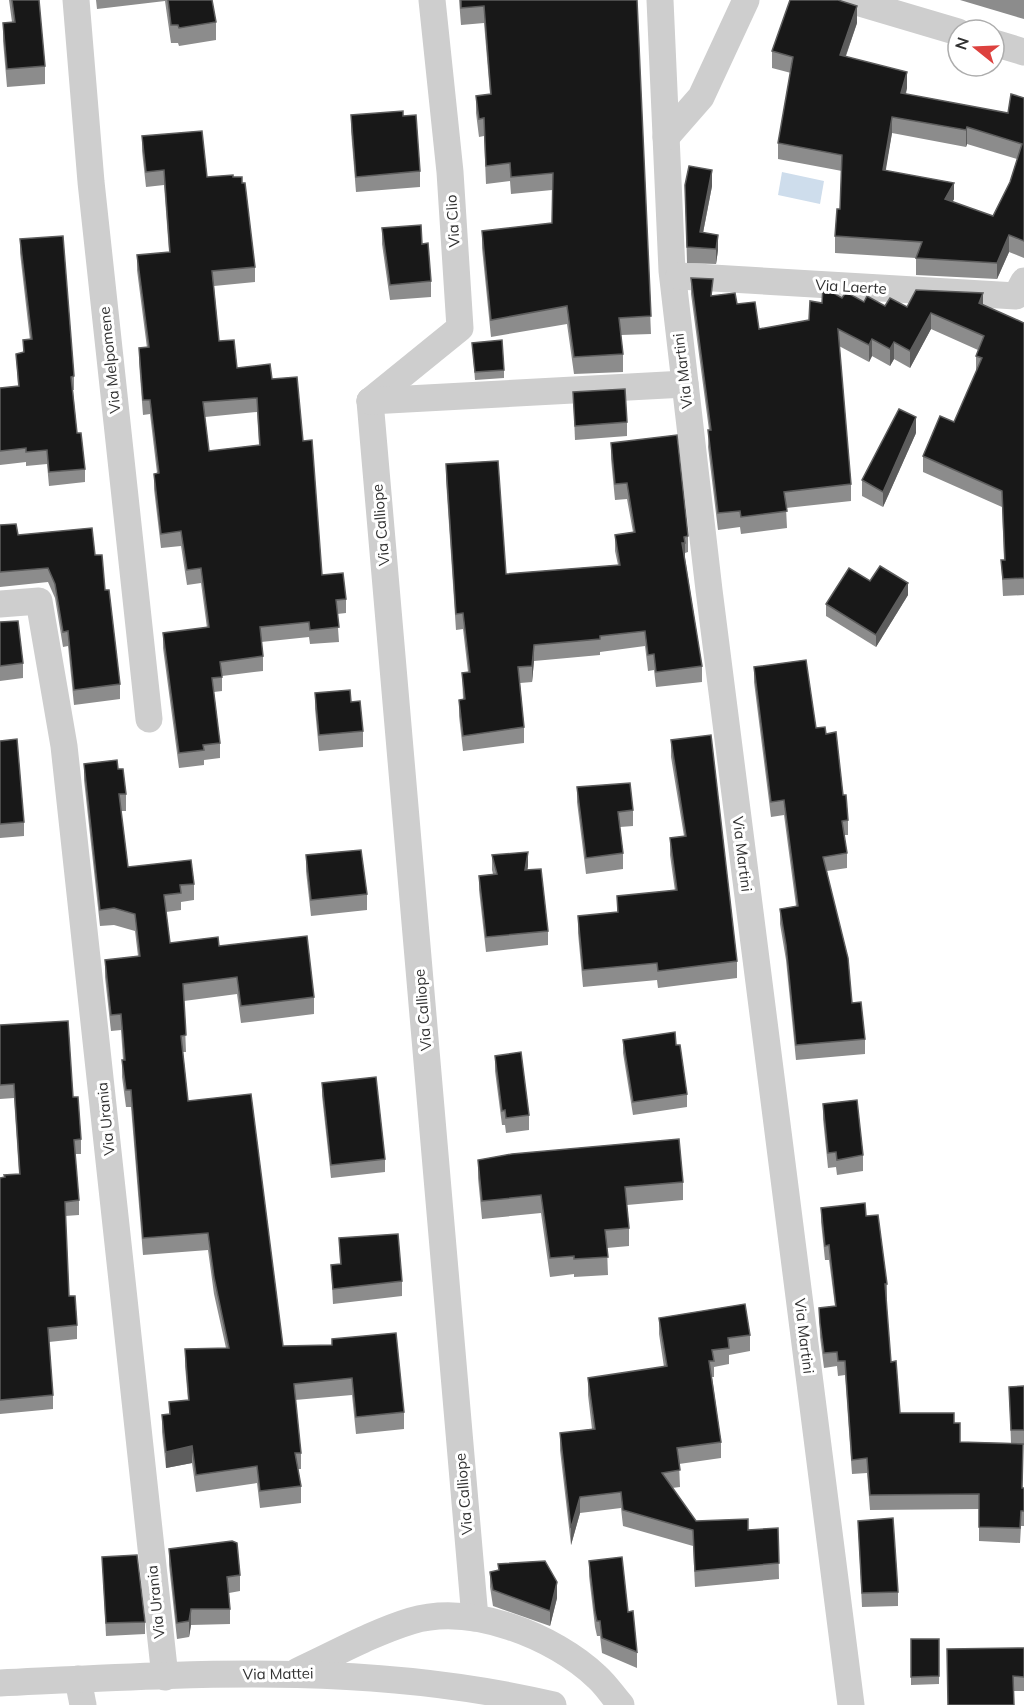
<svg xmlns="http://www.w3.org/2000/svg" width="1024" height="1705" font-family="Mulish,sans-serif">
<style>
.water{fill:#ceddec}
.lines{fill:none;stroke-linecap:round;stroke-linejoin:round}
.minor{stroke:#cecece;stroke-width:27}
.wall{fill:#8c8c8c;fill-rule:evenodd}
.shaded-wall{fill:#5d5d5d}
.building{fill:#181818;stroke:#5d5d5d;stroke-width:1.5;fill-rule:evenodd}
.labels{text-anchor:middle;stroke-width:6;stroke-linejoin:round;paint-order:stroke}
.street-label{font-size:15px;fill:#313131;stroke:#fff}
</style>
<rect width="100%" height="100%" fill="#fff"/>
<polygon class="water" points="782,172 824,181 820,204 778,195"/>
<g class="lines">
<g class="minor">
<polyline points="76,0 91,182 149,719"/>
<polyline points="660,0 672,271 709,590 851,1705"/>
<polyline points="850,0 958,32"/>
<polyline points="994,43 1024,52"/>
<polyline points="666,137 701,97 746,0"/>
<polyline points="679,276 1016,296 1024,281"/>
<polyline points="370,401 475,1618"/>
<polyline points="370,401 460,328 450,172 432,0"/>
<polyline points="370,401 685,384"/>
<polyline points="0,604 39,601 64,746 165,1677"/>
<path d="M298,1671C335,1654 372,1633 411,1621C471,1603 554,1636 597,1677C606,1685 613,1696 621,1705"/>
<polyline points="78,1679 83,1705"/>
<path d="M0,1683C188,1674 368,1661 553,1705"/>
</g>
</g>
<g class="wall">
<polygon points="9,0 39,0 45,66 45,84 7,87 3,41 3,23 12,22"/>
<polygon points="96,0 212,0 216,22 216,40 179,46 178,43 171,43 165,1 97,9"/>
<polygon points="459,0 637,0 651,334 621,335 623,354 623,372 574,374 567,324 491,337 482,248 482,231 552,223 552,190 511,194 510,181 486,184 484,136 479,137 476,113 476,96 490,94 484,23 461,25"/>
<polygon points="960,0 1024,0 1024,19"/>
<path d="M857,23L846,56L907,88L906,94L1008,113L1024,98V258L1009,252L997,279L916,275V258L835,253V236L840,209L842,171L778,159V143L791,73L772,68V51ZM892,133L966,147L967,144L1017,159L1010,182L993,216L952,202L954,199L885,171Z"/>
<polygon points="351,115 403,116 420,171 420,187 356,192 351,131"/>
<path d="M142,136L207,177H233L242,183L255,267V282L214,286L219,341L237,368L272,379L303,441L322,575L346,599V613L337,614L339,642L310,644L309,637L261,642L263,656V671L222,676V691L214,692L220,743V758L204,760V765L179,768L163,648V633L207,628L201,583L187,585L181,546L161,548L154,489V474L157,473L150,414L143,415L139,363V348H147L137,270V255L169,252L164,185L146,187L142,151ZM257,412L259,445L209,451L205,417Z"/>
<polygon points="685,185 712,186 703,233 718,250 716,264 687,263"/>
<polygon points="382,228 422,244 431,281 431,297 390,300 382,244"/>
<polygon points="20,239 74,376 74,390 73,390 77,433 85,469 85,482 49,486 47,464 26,466 26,462 0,465 0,388 18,386 16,354 23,353 23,340 30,340 20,253"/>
<polygon points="691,278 713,296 737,304 759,329 809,320 822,303 842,298 885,306 907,307 983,305 1024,323 1024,595 1003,596 1001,560 1004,560 1002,507 923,472 923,456 954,422 976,372 976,356 978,350 931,329 910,368 894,359 890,366 872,356 869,362 839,346 851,484 851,501 786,508 787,528 741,534 740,527 718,530 708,447 709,430 691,294"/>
<polygon points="472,343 504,370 504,378 475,380"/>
<polygon points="573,392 627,422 627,436 575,440"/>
<polygon points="916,433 883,507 862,496 862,480"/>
<polygon points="611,443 688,536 688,552 685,553 685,558 702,666 702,682 656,687 654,670 648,671 645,646 600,652 600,655 534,661 532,682 520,683 524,727 524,743 463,751 459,716 459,700 463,699 462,673 468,672 463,629 456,630 446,480 446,464 506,574 618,565 615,551 615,535 633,532 627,499 615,500 611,459"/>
<polygon points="0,525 18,535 95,555 105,590 120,684 120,699 74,705 68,646 63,647 55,598 48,582 0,587"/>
<polygon points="870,581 908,595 876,647 826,616 826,604"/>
<polygon points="0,622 23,663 23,678 0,681"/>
<polygon points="754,667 816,728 826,734 848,820 848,835 844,835 847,853 847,868 827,871 852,1003 865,1039 865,1054 796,1060 786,960 780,924 780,909 796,906 784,815 771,817 754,682"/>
<polygon points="315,693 351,702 363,731 363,747 319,751 315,709"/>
<polygon points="671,740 737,961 737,978 658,988 657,980 583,987 578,933 578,916 617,912 617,896 675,891 670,855 670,838 684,836 671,757"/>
<polygon points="0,741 24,822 24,836 0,838"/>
<polygon points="84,764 118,769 126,794 126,811 121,811 128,867 194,884 194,900 181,902 181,910 166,912 170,943 219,946 314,997 314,1014 241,1023 237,994 184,1001 186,1052 183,1052 188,1101 283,1346 332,1345 332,1339 404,1412 404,1429 356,1434 352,1395 295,1400 301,1453 301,1469 298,1469 301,1486 301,1503 260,1508 257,1483 196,1492 192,1463 166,1468 162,1432 162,1415 169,1414 169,1402 188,1400 185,1366 185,1349 226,1348 214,1294 208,1250 143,1255 131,1107 126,1107 122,1077 122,1060 123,1060 121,1030 111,1031 105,977 105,960 138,956 135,931 114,925 100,926 84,780"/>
<polygon points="577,787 633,810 633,826 620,827 623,853 623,869 586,874 577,802"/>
<polygon points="306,855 367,894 367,910 311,916 306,871"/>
<polygon points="492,855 528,866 527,870 548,931 548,945 486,952 479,890 479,876 493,874 492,870"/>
<polygon points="0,1025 73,1097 81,1139 81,1154 75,1154 79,1200 79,1215 65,1216 69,1296 77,1325 77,1339 49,1342 53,1395 53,1409 0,1414 0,1178 19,1174 14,1098 0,1099"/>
<polygon points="623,1040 676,1045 687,1094 687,1107 633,1115 623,1053"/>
<polygon points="495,1056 529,1115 529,1130 506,1133 505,1125 502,1125 495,1071"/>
<polygon points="322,1083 385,1159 385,1172 331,1178 322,1096"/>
<polygon points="823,1104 863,1155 863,1171 837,1175 836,1167 828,1168 823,1119"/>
<polygon points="478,1160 683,1182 683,1200 627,1205 629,1228 629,1246 607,1248 608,1275 574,1277 574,1274 550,1277 541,1213 482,1219 478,1178"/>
<polygon points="821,1208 866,1216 887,1284 887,1299 886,1299 891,1362 900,1413 954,1423 960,1442 1011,1443 1009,1387 1024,1386 1024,1445 1023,1445 1022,1488 1024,1488 1024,1526 1021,1526 1020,1543 979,1541 979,1509 870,1510 867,1473 852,1474 845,1375 838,1376 837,1366 824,1368 820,1337 819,1308 835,1306 829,1260 825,1260 821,1222"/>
<polygon points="339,1238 402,1281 402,1296 333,1304 331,1265 340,1264"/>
<polygon points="659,1318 750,1335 750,1351 729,1355 729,1364 714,1367 714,1377 712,1377 721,1442 721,1458 679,1464 680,1487 672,1488 696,1521 748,1530 778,1528 779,1579 695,1587 693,1546 623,1526 621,1508 580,1513 571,1545 560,1450 560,1433 592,1429 588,1395 588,1378 664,1367 659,1334"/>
<polygon points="858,1521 898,1592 898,1606 862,1607"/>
<polygon points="169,1549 240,1575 240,1591 229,1593 230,1609 230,1624 191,1625 189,1637 177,1639 169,1565"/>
<polygon points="102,1557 145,1622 145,1634 106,1636"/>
<polygon points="589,1561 628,1612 637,1652 637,1668 602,1653 600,1636 597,1636 595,1627 589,1576"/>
<polygon points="490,1572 557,1598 550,1626 493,1606 490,1587"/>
<polygon points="911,1639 939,1639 939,1684 911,1685"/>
<polygon points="1024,1648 1024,1691 1014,1691 948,1705"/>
</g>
<g class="shaded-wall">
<polygon points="857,6 857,23 840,72 840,55"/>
<polygon points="907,72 907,88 901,109 901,93"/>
<polygon points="892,117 892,133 883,187 883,170"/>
<polygon points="967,127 967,144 966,147 966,130"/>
<polygon points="712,170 712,186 700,248 700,232"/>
<polygon points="954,183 954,199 945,216 945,199"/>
<polygon points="718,235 718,250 716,264 716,249"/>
<polygon points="1009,235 1009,252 997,279 997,263"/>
<polygon points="983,293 983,310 979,303"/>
<polygon points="931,313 931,329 910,368 910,351"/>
<polygon points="872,339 872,356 869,362 869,345"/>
<polygon points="894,342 894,359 890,366 890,349"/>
<polygon points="916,417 916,433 883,507 883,492"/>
<polygon points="682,543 685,543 685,559"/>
<polygon points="908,583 908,595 876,647 876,635"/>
<polygon points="534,645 534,661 532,682 532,666"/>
<polygon points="528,852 528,866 525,885 525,870"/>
<polygon points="192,1446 192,1463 166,1468 166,1452"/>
<polygon points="580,1497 580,1513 571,1545 571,1528"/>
<polygon points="557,1582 557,1598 550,1626 550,1611"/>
<polygon points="191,1609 191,1625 189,1637 189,1621"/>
</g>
<g class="building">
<polygon points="12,0 39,0 45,66 7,69 3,23 15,22"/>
<polygon points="168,0 212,0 216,22 179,28 178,25 171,25"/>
<polygon points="461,0 637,0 651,316 619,318 623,354 574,357 567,306 491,320 482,231 552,223 553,173 511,177 510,163 486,166 484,118 479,119 476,96 491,94 484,6 461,8"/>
<path d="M790,0H838L857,6L840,55L907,72L901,93L1008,113L1011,94L1024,98V241L1009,235L997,263L916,258L922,242L835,236L837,209H840L842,155L778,143L793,57L772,51ZM892,117L966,130L967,127L1022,144L1010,182L993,216L945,199L954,183L883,170Z"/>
<polygon points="403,111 403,116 416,115 420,171 356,177 351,115"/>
<path d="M202,131L207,177L233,175V177H242V183H245L255,267L212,271L219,341L234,340L237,368L270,364L272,379L297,377L303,441L312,440L322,575L343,573L346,599L336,600L339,627L310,630L309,622L260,627L263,656L220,662L222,677L212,678L220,743L203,745L204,750L179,753L163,633L209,627L201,568L187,570L181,531L161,534L154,474L159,473L150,400H143L139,348L149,347L137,255L170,252L164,170L146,172L142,136ZM257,398L260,445L209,451L203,402Z"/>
<polygon points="689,166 712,170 700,232 718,235 716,249 687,247 685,185"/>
<polygon points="421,225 422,244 428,243 431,281 390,285 382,228"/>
<polygon points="63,236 74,376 71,377 77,433 81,433 85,469 49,472 47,450 26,452 26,448 0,451 0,388 19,386 16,354 24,352 23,340 32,339 20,239"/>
<polygon points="691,278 713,279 711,296 735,293 737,304 755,302 759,329 809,320 810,301 822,303 823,287 842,298 846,292 864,302 867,296 885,306 890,298 907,307 916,290 983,293 979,303 1024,323 1024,578 1003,579 1001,560 1005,560 1002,491 923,456 940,416 954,422 982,358 976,356 984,336 931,313 910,351 894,342 890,349 872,339 869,345 838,329 851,484 784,492 787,511 741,517 740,511 718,513 708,430 711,430"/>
<polygon points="502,340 504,370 475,372 472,343"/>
<polygon points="625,389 627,422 575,426 573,392"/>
<polygon points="899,409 916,417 883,492 862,480"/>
<polygon points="677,435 688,536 684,537 685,543 682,543 702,666 656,672 654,654 648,655 645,631 600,636 600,639 534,645 532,666 518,667 524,727 463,736 459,700 465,699 462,673 470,672 463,613 456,614 446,464 498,461 506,574 620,565 615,535 635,532 627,483 615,484 611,443"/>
<polygon points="16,524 18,535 92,528 95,555 102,555 105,590 109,590 120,684 74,690 68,631 63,632 55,584 48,568 0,572 0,525"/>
<polygon points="880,566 908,583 876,635 826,604 849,568 870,581"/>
<polygon points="18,621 23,663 0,666 0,622"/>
<polygon points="806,660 816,728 825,727 826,734 836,732 843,795 846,795 848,820 842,821 847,853 823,857 848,958 852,1003 861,1002 865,1039 796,1045 786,945 780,909 798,906 784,800 771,802 754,667"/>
<polygon points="350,690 351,702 360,701 363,731 319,735 315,693"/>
<polygon points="711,735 737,961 658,971 657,963 583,970 578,916 618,912 617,896 677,890 670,838 686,836 671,740"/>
<polygon points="17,739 24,822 0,824 0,741"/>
<polygon points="117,760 118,769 123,769 126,794 119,794 128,867 191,860 194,884 180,885 181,893 164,895 170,943 218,937 219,946 307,936 314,997 241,1006 237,977 183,984 186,1035 181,1036 188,1101 251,1094 283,1346 332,1345 332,1339 396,1333 404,1412 356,1417 352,1378 294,1384 301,1453 295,1453 301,1486 260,1491 257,1466 196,1475 192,1446 166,1452 162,1415 170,1414 169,1402 189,1400 185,1349 229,1348 214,1277 208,1233 143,1238 131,1090 126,1090 122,1060 125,1060 121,1014 111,1015 105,960 140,956 135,914 114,908 100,910 84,764"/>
<polygon points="630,783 633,810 618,812 623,853 586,858 577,787"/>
<polygon points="361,850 367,894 311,900 306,855"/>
<polygon points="528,852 525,870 541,869 548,931 486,937 479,876 497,874 492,855"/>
<polygon points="68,1021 73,1097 78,1097 81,1139 74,1140 79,1200 65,1202 69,1296 75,1296 77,1325 48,1328 53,1395 0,1400 0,1178 5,1177 4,1175 20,1174 14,1084 0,1085 0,1025"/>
<polygon points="675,1032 676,1045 680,1045 687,1094 633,1102 623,1040"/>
<polygon points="521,1052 529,1115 506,1118 505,1110 502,1111 495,1056"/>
<polygon points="376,1077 385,1159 331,1165 322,1083"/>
<polygon points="857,1100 863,1155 837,1160 836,1152 828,1153 823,1104"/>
<polygon points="679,1139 683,1182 625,1187 629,1228 605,1230 608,1257 574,1259 574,1256 550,1258 541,1195 482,1201 478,1160 512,1154"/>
<polygon points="865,1203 866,1216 878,1215 887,1284 885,1284 891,1362 896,1361 900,1413 954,1413 954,1423 960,1423 960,1442 1023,1444 1022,1488 1024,1488 1024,1511 1021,1511 1020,1528 979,1527 979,1494 870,1495 867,1458 852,1460 845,1361 838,1361 837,1352 824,1353 820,1323 819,1308 836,1306 829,1245 825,1246 821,1208"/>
<polygon points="398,1234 402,1281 333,1289 331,1265 341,1264 339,1238"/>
<polygon points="745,1304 750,1335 728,1338 729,1348 712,1350 714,1361 709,1361 721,1442 677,1448 680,1470 662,1473 696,1521 748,1519 748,1530 778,1528 779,1563 695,1571 693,1530 623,1510 621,1492 580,1497 571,1528 560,1433 595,1429 588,1378 667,1366 659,1318"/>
<polygon points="1024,1386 1024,1430 1011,1430 1009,1387"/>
<polygon points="893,1518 898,1592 862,1593 858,1521"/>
<polygon points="232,1541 237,1543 240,1575 227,1577 230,1609 191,1609 189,1621 177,1623 169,1549"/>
<polygon points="137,1555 145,1622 106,1623 102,1557"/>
<polygon points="622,1557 628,1612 633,1611 637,1652 602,1638 600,1621 597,1621 595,1612 589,1561"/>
<polygon points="545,1561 557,1582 550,1611 493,1590 490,1572 499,1570 498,1564"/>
<polygon points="911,1639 939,1639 939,1676 911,1677"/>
<polygon points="1024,1648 1024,1677 1013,1676 1014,1705 948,1705 947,1649"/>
</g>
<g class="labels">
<g class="street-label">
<text transform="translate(453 221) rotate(-94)" y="5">Via Clio</text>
<text transform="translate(851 287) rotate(3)" y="5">Via Laerte</text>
<text transform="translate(110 360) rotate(-96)" y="5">Via Melpomene</text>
<text transform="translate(683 371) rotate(-97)" y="5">Via Martini</text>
<text transform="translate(381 525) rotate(-95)" y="5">Via Calliope</text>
<text transform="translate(742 854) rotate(83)" y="5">Via Martini</text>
<text transform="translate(423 1010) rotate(-95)" y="5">Via Calliope</text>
<text transform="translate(106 1119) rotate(-96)" y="5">Via Urania</text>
<text transform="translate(804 1336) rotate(83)" y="5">Via Martini</text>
<text transform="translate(464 1494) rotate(-95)" y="5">Via Calliope</text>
<text transform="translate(156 1602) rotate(-96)" y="5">Via Urania</text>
<text transform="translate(278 1674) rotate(-1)" y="5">Via Mattei</text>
</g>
</g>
<g transform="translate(976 48) rotate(288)"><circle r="28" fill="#ffffff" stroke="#adadad" stroke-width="1.5"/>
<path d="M0-4.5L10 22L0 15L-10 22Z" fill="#dd413e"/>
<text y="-9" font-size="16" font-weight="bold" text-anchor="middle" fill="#313131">N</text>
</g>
</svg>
